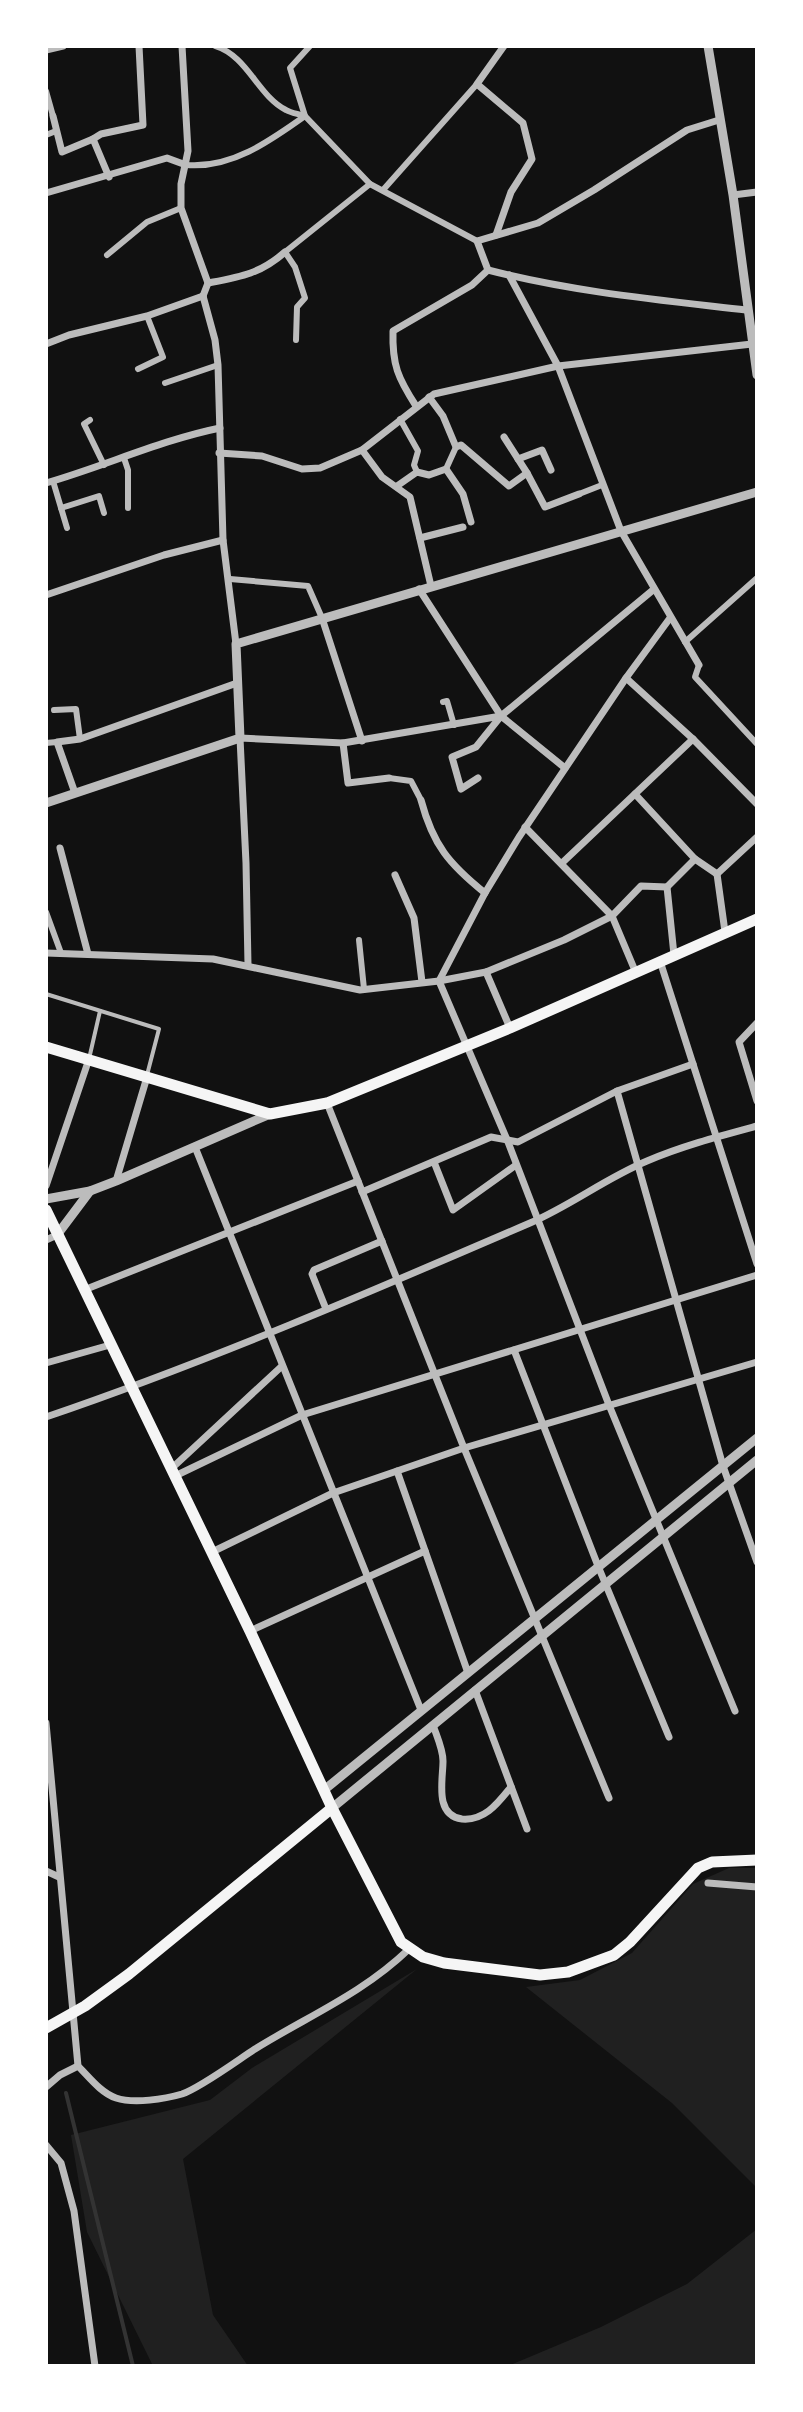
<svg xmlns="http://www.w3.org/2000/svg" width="803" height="2412" font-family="Roboto,sans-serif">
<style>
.green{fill:#202020}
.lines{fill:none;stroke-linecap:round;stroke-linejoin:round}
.stream{stroke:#333;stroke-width:4}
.service{stroke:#bcbcbc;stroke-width:4}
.pedestrian{stroke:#bcbcbc;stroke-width:6}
.minor{stroke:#bcbcbc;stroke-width:7}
.tertiary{stroke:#bcbcbc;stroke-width:9}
.secondary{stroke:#f5f5f5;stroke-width:11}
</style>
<rect width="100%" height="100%" fill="#111"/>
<g class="green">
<polygon points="729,1868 757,1868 757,2188 672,2103 526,1987 580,1980 632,1953 693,1884"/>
<polygon points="417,1969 183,2159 213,2315 248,2366 153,2366 87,2232 71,2135 210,2100 252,2068"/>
<polygon points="757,2229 757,2366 508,2366 601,2327 687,2284"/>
</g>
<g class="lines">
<polyline class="stream" points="66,2093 133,2366"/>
<g class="service">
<polyline points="46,994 159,1029 147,1075"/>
<polyline points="89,1059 100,1011"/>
</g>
<g class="pedestrian">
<path d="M215,46C248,56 257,95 286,110C291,113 299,114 304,116"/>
<polyline points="310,46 290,68 305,116 370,184 477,241"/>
<polyline points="46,91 53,116"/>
<polyline points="46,135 56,131"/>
<path d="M186,165C231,169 270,141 305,116"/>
<polyline points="383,190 477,84"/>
<polyline points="107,255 147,222 181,208"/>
<polyline points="296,340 297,307 305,298 295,267 285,252 370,184"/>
<polyline points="138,369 163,357 147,316"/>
<polyline points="165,383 218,365"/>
<polyline points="400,419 418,451 414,465 417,472"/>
<polyline points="90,420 84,424 104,465"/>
<polyline points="124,458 128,470 128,508"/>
<polyline points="446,469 456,447"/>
<polyline points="53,481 67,528"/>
<polyline points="579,494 602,485"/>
<polyline points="61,508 99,496 104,513"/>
<polyline points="230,579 308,586 322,618"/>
<polyline points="685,642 757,578"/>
<polyline points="699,665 695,677 757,744"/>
<polyline points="443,702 447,701 454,725"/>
<polyline points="54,710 76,709 80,739"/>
<polyline points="46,743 57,742"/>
<polyline points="389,778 411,781 421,800"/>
<polyline points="46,912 61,953"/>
<polyline points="359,940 364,989"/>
</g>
<g class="minor">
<polyline points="182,46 188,151 181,184 181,208 208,283 203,296"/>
<polyline points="46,50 63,46"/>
<polyline points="53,116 62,152 93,139 109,177"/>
<path d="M719,120L687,130L594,190L538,223L477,241L488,270C573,292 660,300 746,310"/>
<polyline points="93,139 101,134 143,125 139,46"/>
<polyline points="46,193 167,158 186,165"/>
<polyline points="733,195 757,192"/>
<polyline points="496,235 511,192 532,159 523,123 477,84 504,46"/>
<polyline points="509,275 558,366 621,531 699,665"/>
<path d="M208,283C240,277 260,274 285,252"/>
<polyline points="203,296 215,340 218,365 223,540 236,644"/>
<polyline points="46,344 69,335 147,316 203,296"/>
<polyline points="429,397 443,416 456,447 461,445 509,486 527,473 545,507 579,494"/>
<path d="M416,406C398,378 392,365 393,331L472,285L488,270"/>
<polyline points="504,437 527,473"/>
<polyline points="362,450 382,477 410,497 431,586"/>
<polyline points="219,453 262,456 302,469 320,468 362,450 434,394 558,366 752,344"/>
<polyline points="518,459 542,450 551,470"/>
<path d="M46,483C105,466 161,440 220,428"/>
<polyline points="397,486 417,472 429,475 446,469 463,494 471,522"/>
<polyline points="420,538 463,527"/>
<polyline points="419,589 501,716 565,768"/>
<polyline points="46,595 164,555 223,540"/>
<polyline points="322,618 362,741"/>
<polyline points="670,618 626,678 519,837 485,893 439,981 508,1142 609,1405 735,1711"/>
<polyline points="626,678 693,739 757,804"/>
<polyline points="343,743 348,783 389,778"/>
<polyline points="478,778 461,789 452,757 476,747 501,716"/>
<polyline points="75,793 57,742 80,739 237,683"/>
<polyline points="635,794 695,859 717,874"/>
<path d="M421,800C433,845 449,864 485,893"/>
<polyline points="525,827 612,916 636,973"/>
<polyline points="60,848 88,954"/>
<polyline points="562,863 693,739"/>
<polyline points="717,874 725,932"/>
<polyline points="717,874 757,837"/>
<polyline points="395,875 414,918 422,982"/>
<polyline points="667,887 674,955"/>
<polyline points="46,953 213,959 360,990 439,981 486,972 564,940 612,916 641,886 667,887 695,859"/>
<polyline points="660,961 757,1264"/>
<polyline points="248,965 246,863 240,738 343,743 501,716 653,590"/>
<polyline points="486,972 510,1028"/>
<polyline points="757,1023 739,1042 757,1101"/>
<polyline points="617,1091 723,1466 757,1562"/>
<polyline points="327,1103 464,1448 609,1798"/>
<polyline points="195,1147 421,1710"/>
<polyline points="434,1162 453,1210 516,1165"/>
<polyline points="116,1181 147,1077"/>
<polyline points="46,1186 89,1059"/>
<polyline points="362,1192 491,1137 518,1142 617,1091 693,1064"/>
<polyline points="46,1240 57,1235"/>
<polyline points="84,1290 358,1181"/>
<polyline points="326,1309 312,1274 314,1270 382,1241"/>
<polyline points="514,1350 598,1566 669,1737"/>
<polyline points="46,1363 110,1345"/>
<path d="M46,1417C210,1361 370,1292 530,1223C570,1206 606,1178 647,1161C682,1146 720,1136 757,1126"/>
<polyline points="171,1469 282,1366"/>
<polyline points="397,1471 468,1673"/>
<polyline points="175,1476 302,1415 757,1275"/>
<polyline points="212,1552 333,1493 464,1448 757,1362"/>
<polyline points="250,1631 425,1551"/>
<polyline points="475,1690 527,1829"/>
<path d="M46,1723L78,2066C89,2077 101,2093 116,2098C134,2104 165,2099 182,2094C200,2088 238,2060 255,2049C310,2015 362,1994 409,1949"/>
<path d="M433,1725C437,1737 443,1749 443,1761C443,1780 434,1815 462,1819C485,1821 498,1803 511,1787"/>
<polyline points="46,1871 59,1877"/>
<polyline points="708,1883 757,1887"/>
<polyline points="46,2087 60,2075 78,2066"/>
<polyline points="46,2145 61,2163 74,2211 95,2366"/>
</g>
<g class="tertiary">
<polyline points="708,46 733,195 757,375"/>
<polyline points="46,803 240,738 236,644 757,492"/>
<polyline points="46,1199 90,1191 116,1181 270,1114"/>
<polyline points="57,1235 90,1191"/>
<polyline points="324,1790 757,1438"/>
<polyline points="332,1808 757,1460"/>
</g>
<g class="secondary">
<polyline points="46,1047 270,1114 327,1103 510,1028 757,919"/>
<polyline points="46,1210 250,1631 332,1808 401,1942 423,1957 444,1963 540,1975 568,1972 614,1955 630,1942 698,1868 712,1862 757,1860"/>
<polyline points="46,2028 85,2006 129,1974 332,1808"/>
</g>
</g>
<rect width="803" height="2412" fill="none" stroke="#ffffff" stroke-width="96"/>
</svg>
